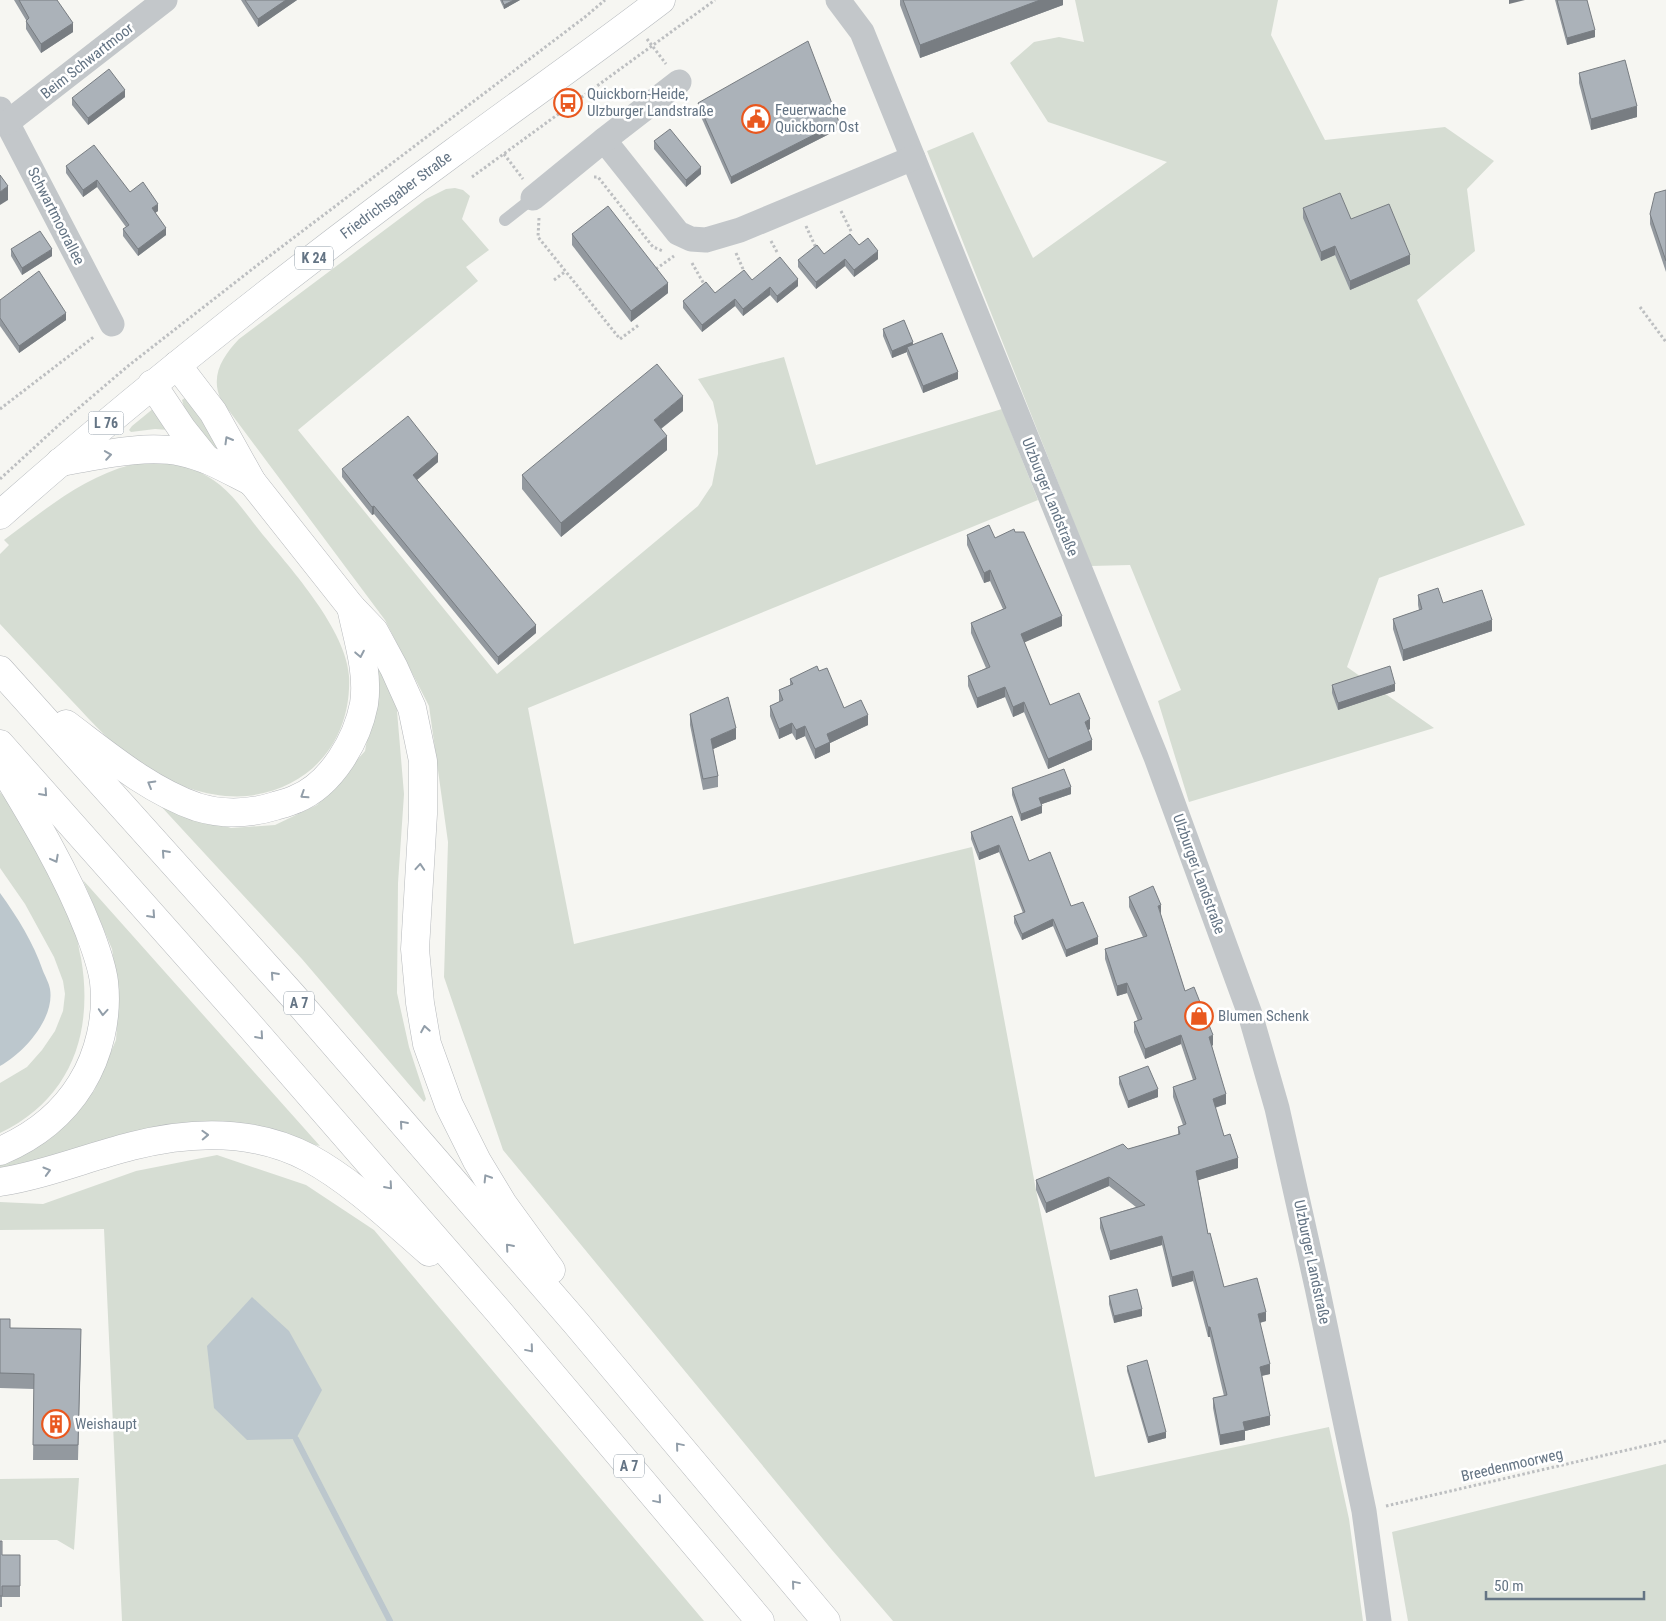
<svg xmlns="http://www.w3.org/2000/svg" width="1666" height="1621" font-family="'Roboto Condensed',sans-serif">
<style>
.green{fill:#d6ddd3}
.water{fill:#bcc7cd}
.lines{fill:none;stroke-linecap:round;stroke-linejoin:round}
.stream{stroke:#bcc7cd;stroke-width:6}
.primary-casing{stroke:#b6babe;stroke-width:29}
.highway-casing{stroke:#b6b9bc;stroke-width:29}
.path{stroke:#bdbfc1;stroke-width:3;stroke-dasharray:2.5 2.5;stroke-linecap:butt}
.lane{stroke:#c3c7ca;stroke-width:12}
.street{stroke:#c3c7ca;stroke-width:25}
.primary{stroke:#fff;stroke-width:28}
.highway{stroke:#fff;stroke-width:28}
.wall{fill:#93999f}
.shaded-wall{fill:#787d82}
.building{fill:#abb2b9;stroke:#787d82}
.oneway{stroke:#929ea9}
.labels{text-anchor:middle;stroke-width:5;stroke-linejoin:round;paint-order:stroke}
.shield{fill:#fff;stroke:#929ea9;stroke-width:1}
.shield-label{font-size:14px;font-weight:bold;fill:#647484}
.street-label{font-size:15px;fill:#647484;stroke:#fff}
.poi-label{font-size:15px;fill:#647484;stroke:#fff;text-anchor:start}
</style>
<rect width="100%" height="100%" fill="#f6f6f2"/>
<g class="green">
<polygon points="1075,0 1278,0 1271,35 1325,140 1445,127 1494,161 1467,189 1475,251 1417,300 1525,525 1379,578 1347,667 1434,728 1189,802 1158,701 1181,690 1130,565 1091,566 927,151 973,132 1033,258 1167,162 1048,122 1010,63 1034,42 1059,37 1084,42"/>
<path d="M455,188L463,190L470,196L462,219L489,250L466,267L478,281L298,430L497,674L698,506L712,485L718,454V425L713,402L698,379L784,357L816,465L1002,409L1038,500L528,708L574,944L972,847L1036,1190L1095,1477L1329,1427L1349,1519L1363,1621H893L832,1550L503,1150L444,977L448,842L429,706L385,620L221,400C210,376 222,357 239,339L426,199L446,189Z"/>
<path d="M185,398L190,402L226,456C208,442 188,424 182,400Z"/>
<polygon points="154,408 169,430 155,429 131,432 129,430 132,426"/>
<path d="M172,460C189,467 205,473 220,485C237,499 249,518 263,535C292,570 346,630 349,676C352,740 311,789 247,796C213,799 175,786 147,769C118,752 95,725 72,701C48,675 24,650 0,624V554L9,545L4,540C43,511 82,478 130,465C143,461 158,461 172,460Z"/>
<polygon points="370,644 396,699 404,794 398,883 397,993 409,1047 426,1099 424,1102 302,959 158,803 231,828 275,825 317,805 365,751 376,690"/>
<path d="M0,792C22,817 35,843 50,873C57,888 67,904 73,921C77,932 78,946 81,958C94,1033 71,1099 0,1133V1083L27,1067L42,1050L55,1031L63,1011L65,994L63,981L54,957L25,904L0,868Z"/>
<polygon points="83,880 320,1146 219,1124 0,1172 0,1163 50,1139 94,1091 116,1040 119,994 112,949"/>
<polygon points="217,1155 306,1185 374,1230 704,1621 122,1621 104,1229 0,1230 0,1202 43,1204 136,1171"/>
<polygon points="1666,1464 1666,1621 1408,1621 1392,1532"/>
<polygon points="79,1478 74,1550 57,1540 0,1540 0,1479"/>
</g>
<g class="water">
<path d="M0,893C18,918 33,942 43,971C45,976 49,983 50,989C55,1018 24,1053 0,1066Z"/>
<polygon points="252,1297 289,1331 322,1390 296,1439 247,1440 214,1408 207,1346"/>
</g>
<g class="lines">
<polyline class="stream" points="296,1439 390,1621"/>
<defs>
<g id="primary">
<path id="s1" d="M0,515C145,386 298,267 454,152C523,101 593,52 661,0"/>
</g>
<g id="highway">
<polyline points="177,365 213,412 252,482 351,607 374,631 394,668 412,708 423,761 423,814 415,949 420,1003 427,1044 449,1105 477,1161 503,1204 551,1270"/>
<polyline points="152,384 182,429 206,459"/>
<path d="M60,462C98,456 144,444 182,452C207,457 230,471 252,482"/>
<polyline points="0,670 292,995 576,1323 826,1621"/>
<path d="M66,724C106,754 148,790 197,807C223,815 249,814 275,806C282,804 290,802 296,799C332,784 357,740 364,704C369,672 357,637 351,607"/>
<polyline points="0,744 251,1027 499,1312 760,1621"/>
<path d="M0,763C33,817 66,872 89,931C95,947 102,965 104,982C108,1017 99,1055 81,1084C62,1115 33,1137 0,1151"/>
<path d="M0,1182C45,1175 88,1157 132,1146C191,1131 254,1129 309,1158C353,1182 391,1219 429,1252"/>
</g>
</defs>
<use href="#primary" class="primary-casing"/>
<use href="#highway" class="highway-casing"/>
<g class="path">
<polyline points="647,39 666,64"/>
<polyline points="504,154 523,179"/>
<polyline points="472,177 715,0"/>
<polyline points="594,177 598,177 653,247 663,251"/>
<polyline points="841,211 852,233"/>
<polyline points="539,218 538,237 620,339 640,324"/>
<polyline points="806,226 816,248"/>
<polyline points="771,241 777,252"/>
<polyline points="736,253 743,269"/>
<polyline points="692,263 704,284"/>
<polyline points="656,269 674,256"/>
<polyline points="554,280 566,271"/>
<polyline points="1640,307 1666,342"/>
<polyline points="0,409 95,336"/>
<polyline points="0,479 60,424 128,366 255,267 585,17 605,0"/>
<polyline points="1386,1506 1666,1441"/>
</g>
<polyline class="lane" points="505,220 533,198"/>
<g class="street">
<polyline points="838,0 862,32 1156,757 1250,1014 1277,1108 1317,1287 1364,1511 1379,1621"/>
<polyline points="0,109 112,324"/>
<polyline points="8,122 165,0"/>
<polyline points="604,140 678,233 691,239 706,240 740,230 913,158"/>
<polyline points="533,198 604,140 679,82"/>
</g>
<use href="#primary" class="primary"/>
<use href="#highway" class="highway"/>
</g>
<g class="wall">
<polygon points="14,0 57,0 73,32 41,53 26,29 26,20"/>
<polygon points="241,0 297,0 258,27"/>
<polygon points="500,0 520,0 504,9"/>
<polygon points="900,0 1063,0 1063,5 920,58 900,5"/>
<polygon points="1555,0 1587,0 1595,37 1567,45"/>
<polygon points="1579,73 1637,117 1591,130 1579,83"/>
<polygon points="125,97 88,125 72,105 72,98"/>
<polygon points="698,103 839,129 731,184 698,110"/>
<polygon points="654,141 701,174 686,187 654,149"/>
<polygon points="66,166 130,192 158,211 155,213 166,235 138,256 123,236 123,229 126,227 97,187 83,197 66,173"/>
<polygon points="1666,190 1666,272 1650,224 1650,214"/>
<polygon points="1303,208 1351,219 1410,264 1350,290 1335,255 1321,261 1303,218"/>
<polygon points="572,234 668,293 631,322 572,245"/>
<polygon points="859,245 878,259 854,277 845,266 816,289 798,267 798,260 824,254"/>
<polygon points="11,249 52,256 22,275 11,256"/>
<polygon points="752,280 798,286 777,303 770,295 743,316 735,306 702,332 683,308 683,301 715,293"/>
<polygon points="0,300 66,320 19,353 0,326"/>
<polygon points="883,329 913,344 958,379 923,393 907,354 907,352 892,358 883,336"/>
<polygon points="683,411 661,429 667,450 561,537 522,489 522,475"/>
<polygon points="438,462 417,480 536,633 498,665 374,514 372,515 342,477 342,469"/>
<polygon points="967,535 995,538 1062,626 1024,642 1050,705 1090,729 1088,730 1092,750 1048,769 1024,712 1013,717 1005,697 977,708 968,686 968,676 986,668 971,633 971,623 1003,609 990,581 984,583 967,545"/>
<polygon points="1418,595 1443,603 1492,631 1403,661 1393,629 1393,619 1419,610 1418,605"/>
<polygon points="819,671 844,708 868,725 830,743 830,752 815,759 805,736 796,740 792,733 779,739 770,716 770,706 779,702 779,690 790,685 790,679"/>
<polygon points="1332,685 1395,691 1338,710 1332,693"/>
<polygon points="690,714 736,739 713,749 718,776 718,787 703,790 690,725"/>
<polygon points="1012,788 1071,794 1042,804 1042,813 1021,821 1012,795"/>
<polygon points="971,832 1029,861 1071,906 1098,944 1066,957 1053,926 1022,940 1014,923 1014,916 1023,913 999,852 979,860 971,839"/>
<polygon points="1129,897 1161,915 1185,991 1213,1045 1212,1046 1226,1104 1215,1108 1224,1136 1238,1168 1198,1180 1208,1234 1224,1287 1266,1321 1260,1323 1270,1374 1262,1376 1270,1425 1245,1431 1245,1440 1220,1445 1213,1408 1213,1398 1224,1396 1210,1337 1208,1337 1193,1281 1172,1287 1162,1245 1110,1260 1100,1228 1100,1218 1136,1207 1109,1186 1046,1213 1036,1190 1036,1180 1128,1149 1178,1135 1178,1127 1183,1125 1173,1097 1173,1087 1193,1080 1181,1044 1145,1059 1134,1032 1134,1022 1138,1021 1127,993 1117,996 1105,959 1105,949 1143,937 1129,907"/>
<polygon points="1119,1077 1158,1097 1128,1108 1119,1084"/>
<polygon points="1109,1296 1142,1316 1114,1323 1109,1304"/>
<polygon points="0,1319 10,1328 81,1344 78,1460 33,1460 34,1389 0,1388"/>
<polygon points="1127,1366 1166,1438 1148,1443 1127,1371"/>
<polygon points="0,1541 2,1555 20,1555 20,1597 2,1597 2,1607 0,1607"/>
</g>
<g class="shaded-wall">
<polygon points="286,0 297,0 258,27 258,19"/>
<polygon points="514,0 520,0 504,9 504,5"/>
<polygon points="1040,0 1063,0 1063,5 920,58 920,45"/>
<polygon points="1509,0 1525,0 1509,4"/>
<polygon points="73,23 73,32 41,53 41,44"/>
<polygon points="1595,30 1595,37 1567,45 1567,38"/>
<polygon points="125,90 125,97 88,125 88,118"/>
<polygon points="1637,106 1637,117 1591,130 1591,119"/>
<polygon points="839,122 839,129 731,184 731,177"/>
<polygon points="701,167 701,174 686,187 686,180"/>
<polygon points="97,180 97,187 83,197 83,190"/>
<polygon points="8,186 8,200 0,205 0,192"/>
<polygon points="158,204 158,211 152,215 152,208"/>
<polygon points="166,228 166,235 138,256 138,249"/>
<polygon points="1335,246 1335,255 1321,261 1321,252"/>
<polygon points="52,249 52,256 22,275 22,268"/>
<polygon points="878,251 878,259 854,277 854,270"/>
<polygon points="1410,255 1410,264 1350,290 1350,281"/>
<polygon points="845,259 845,266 816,289 816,282"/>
<polygon points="798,279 798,286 777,303 777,296"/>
<polygon points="668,283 668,293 631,322 631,311"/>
<polygon points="770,287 770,295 743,316 743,309"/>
<polygon points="735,299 735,306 702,332 702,325"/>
<polygon points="66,313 66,320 19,353 19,346"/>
<polygon points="913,342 913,349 907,347 907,352 892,358 892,351"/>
<polygon points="958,372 958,379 923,393 923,386"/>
<polygon points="683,396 683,411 654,434 654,420"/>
<polygon points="667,436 667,450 561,537 561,523"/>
<polygon points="438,454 438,462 413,483 413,475"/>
<polygon points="374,506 374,514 372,515 372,507"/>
<polygon points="990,570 990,581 984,583 984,573"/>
<polygon points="1062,616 1062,626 1021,644 1021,634"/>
<polygon points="1492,620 1492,631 1403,661 1403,650"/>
<polygon points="536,625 536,633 498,665 498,657"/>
<polygon points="1395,684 1395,691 1338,710 1338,703"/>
<polygon points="1005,687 1005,697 977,708 977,698"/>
<polygon points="1024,702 1024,712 1013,717 1013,707"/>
<polygon points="868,715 868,725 830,743 830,752 815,759 815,749 827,734"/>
<polygon points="1090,719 1090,729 1085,732 1085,722"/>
<polygon points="792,723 792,733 779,739 779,729"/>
<polygon points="805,726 805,736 796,740 796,730"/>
<polygon points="736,728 736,739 711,750 711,739"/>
<polygon points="1092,740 1092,750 1048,769 1048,759"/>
<polygon points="1071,787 1071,794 1039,805 1039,798"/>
<polygon points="1042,806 1042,813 1021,821 1021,814"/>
<polygon points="999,845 999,852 979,860 979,853"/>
<polygon points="1161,905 1161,915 1158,906"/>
<polygon points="1053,919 1053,926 1022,940 1022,934"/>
<polygon points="1098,937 1098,944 1066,957 1066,950"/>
<polygon points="1127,983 1127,993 1117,996 1117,986"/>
<polygon points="1181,1035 1181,1044 1145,1059 1145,1049"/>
<polygon points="1213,1035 1213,1045 1209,1047 1209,1037"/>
<polygon points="1158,1089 1158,1097 1128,1108 1128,1101"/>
<polygon points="1226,1094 1226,1104 1213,1108 1213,1099"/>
<polygon points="1238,1158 1238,1168 1196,1181 1196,1171"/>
<polygon points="1109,1177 1109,1186 1046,1213 1046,1203"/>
<polygon points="1162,1236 1162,1245 1110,1260 1110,1251"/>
<polygon points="1193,1271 1193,1281 1172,1287 1172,1277"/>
<polygon points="1142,1309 1142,1316 1114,1323 1114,1316"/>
<polygon points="1266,1312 1266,1321 1258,1323 1258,1314"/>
<rect x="1208" y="1327" width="2" height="10"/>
<polygon points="1270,1364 1270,1374 1260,1376 1260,1367"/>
<polygon points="1270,1416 1270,1425 1245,1431 1245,1440 1220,1445 1220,1435 1243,1422"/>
<polygon points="1166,1432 1166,1438 1148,1443 1148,1437"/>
</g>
<g class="building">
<polygon points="19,0 57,0 73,23 41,44 26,21 29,18"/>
<polygon points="245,0 286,0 258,19"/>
<polygon points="502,0 514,0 504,5"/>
<polygon points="903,0 1040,0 920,45"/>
<polygon points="1557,0 1587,0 1595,30 1567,38"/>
<polygon points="808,41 839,122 731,177 698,103"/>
<polygon points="1625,60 1637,106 1591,119 1579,73"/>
<polygon points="109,69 125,90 88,118 72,98"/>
<polygon points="670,129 701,167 686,180 654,141"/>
<polygon points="94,145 130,192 143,182 158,204 152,208 166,228 138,249 123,229 129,225 97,180 83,190 66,166"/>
<polygon points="0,175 8,186 0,192"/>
<polygon points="1666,190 1666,261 1650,214 1655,193"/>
<polygon points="1340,193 1351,219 1389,204 1410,255 1350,281 1335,246 1321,252 1303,208"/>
<polygon points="608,206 668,283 631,311 572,234"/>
<polygon points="40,231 52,249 22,268 11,249"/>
<polygon points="850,234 859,245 868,238 878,251 854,270 845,259 816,282 798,260 817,245 824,254"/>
<polygon points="780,257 798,279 777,296 770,287 743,309 735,299 702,325 683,301 706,282 715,293 744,270 752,280"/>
<polygon points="39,271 66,313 19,346 0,318 0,300"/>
<polygon points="904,320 913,342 892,351 883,329"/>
<polygon points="942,333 958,372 923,386 907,347"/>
<polygon points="657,364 683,396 654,420 667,436 561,523 522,475"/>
<polygon points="408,416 438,454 413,475 536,625 498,657 374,506 372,507 342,469"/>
<polygon points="989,525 995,538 1014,529 1015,532 1024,532 1062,616 1021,634 1050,705 1079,693 1090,719 1085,722 1092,740 1048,759 1024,702 1013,707 1005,687 977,698 968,676 990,667 971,623 1006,608 990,570 984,573 967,535"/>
<polygon points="1438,588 1443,603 1482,590 1492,620 1403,650 1393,619 1422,609 1418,595"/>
<polygon points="817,666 819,671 827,668 844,708 861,700 868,715 827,734 830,742 815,749 805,726 796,730 792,723 779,729 770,706 783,700 779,690 793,684 790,679"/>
<polygon points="1390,666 1395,684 1338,703 1332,685"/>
<polygon points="728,697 736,728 711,739 718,776 703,779 690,714"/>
<polygon points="1064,769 1071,787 1039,798 1042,806 1021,814 1012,788"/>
<polygon points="1012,816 1029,861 1050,852 1071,906 1083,902 1098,937 1066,950 1053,919 1022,934 1014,916 1025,912 999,845 979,853 971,832"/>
<polygon points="1153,886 1161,905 1158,906 1185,991 1194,987 1213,1035 1209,1037 1226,1094 1213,1099 1224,1136 1230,1134 1238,1158 1196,1171 1208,1234 1210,1233 1224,1287 1257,1278 1266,1312 1258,1314 1270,1364 1260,1367 1270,1416 1243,1422 1245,1430 1220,1435 1213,1398 1227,1395 1210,1327 1208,1327 1193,1271 1172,1277 1162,1236 1110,1251 1100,1218 1145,1205 1109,1177 1046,1203 1036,1180 1123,1144 1128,1149 1180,1134 1178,1127 1186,1124 1173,1087 1196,1079 1181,1035 1145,1049 1134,1022 1142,1019 1127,983 1117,986 1105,949 1147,936 1129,897"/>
<polygon points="1148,1066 1158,1089 1128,1101 1119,1077"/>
<polygon points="1137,1289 1142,1309 1114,1316 1109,1296"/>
<polygon points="0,1319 10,1319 10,1328 81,1329 78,1445 33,1445 34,1374 0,1373"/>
<polygon points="1147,1360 1166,1432 1148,1437 1127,1366"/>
<polygon points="0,1541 2,1541 2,1555 20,1555 20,1586 2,1586 2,1596 0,1596"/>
</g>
<defs><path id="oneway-chevron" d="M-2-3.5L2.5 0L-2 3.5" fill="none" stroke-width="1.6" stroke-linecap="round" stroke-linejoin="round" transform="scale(1.25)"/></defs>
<g class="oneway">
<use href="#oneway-chevron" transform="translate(228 440) rotate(-120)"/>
<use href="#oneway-chevron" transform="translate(108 455) rotate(-9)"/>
<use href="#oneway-chevron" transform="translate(360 654) rotate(79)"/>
<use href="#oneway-chevron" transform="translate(151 784) rotate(-150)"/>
<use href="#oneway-chevron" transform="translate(44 793) rotate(48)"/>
<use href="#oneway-chevron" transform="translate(304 795) rotate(147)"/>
<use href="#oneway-chevron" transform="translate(165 853) rotate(-132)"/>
<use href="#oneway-chevron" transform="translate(55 859) rotate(62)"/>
<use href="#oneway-chevron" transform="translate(420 867) rotate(-86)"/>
<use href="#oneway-chevron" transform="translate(152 915) rotate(48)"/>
<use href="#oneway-chevron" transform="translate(274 975) rotate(-132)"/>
<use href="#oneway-chevron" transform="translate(103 1012) rotate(94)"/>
<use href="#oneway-chevron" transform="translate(425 1029) rotate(-100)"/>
<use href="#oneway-chevron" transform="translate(260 1036) rotate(49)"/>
<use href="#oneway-chevron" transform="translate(403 1124) rotate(-131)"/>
<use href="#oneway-chevron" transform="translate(205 1135) rotate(-2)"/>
<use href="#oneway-chevron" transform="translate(47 1171) rotate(-16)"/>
<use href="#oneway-chevron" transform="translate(487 1178) rotate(-122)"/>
<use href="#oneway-chevron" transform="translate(389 1186) rotate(49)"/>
<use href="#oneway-chevron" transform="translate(509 1247) rotate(-131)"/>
<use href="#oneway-chevron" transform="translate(530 1349) rotate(50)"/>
<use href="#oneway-chevron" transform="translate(679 1446) rotate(-130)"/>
<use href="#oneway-chevron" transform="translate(658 1500) rotate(50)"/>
<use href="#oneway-chevron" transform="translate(795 1584) rotate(-130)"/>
</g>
<defs>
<symbol id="bus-ring" viewBox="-11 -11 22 22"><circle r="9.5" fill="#fff" stroke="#e9581f" stroke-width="1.5"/><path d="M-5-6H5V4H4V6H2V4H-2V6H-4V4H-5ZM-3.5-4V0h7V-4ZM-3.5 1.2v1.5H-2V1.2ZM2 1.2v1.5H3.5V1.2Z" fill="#e9581f"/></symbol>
<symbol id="civic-ring" viewBox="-11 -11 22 22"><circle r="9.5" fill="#fff" stroke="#e9581f" stroke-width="1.5"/><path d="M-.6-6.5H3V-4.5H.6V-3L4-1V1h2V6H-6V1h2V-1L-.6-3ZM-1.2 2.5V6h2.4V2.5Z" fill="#e9581f"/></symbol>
<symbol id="shop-ring" viewBox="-11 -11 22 22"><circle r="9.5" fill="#fff" stroke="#e9581f" stroke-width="1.5"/><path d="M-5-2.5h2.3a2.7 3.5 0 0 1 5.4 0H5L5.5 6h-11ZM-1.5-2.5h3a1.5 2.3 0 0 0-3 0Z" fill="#e9581f"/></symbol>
<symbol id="building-ring" viewBox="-11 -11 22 22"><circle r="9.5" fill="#fff" stroke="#e9581f" stroke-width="1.5"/><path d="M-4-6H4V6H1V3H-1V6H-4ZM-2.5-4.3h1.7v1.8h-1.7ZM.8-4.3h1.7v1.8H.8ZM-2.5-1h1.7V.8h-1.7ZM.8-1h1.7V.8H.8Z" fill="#e9581f"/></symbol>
</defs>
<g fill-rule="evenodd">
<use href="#bus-ring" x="552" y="87" width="32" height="32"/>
<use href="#civic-ring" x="740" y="103" width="32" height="32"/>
<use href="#shop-ring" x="1183" y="1000" width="32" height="32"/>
<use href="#building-ring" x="40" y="1408" width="32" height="32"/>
</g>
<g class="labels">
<g class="shield">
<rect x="295" y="246.5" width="38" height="23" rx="4"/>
<rect x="88.5" y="411.5" width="35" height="23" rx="4"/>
<rect x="284" y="991.5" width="30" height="23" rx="4"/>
<rect x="614" y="1454.5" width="30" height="23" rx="4"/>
</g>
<g class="shield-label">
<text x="314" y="263">K 24</text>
<text x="106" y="428">L 76</text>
<text x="299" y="1008">A 7</text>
<text x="629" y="1471">A 7</text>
</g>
<g class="street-label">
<text transform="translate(87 61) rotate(-38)" y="5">Beim Schwartmoor</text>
<text dy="5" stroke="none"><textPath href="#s1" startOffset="509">Friedrichsgaber Straße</textPath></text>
<text transform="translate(56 216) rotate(63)" y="5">Schwartmoorallee</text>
<text transform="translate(1050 497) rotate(68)" y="5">Ulzburger Landstraße</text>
<text transform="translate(1199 874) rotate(70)" y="5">Ulzburger Landstraße</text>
<text transform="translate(1312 1262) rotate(78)" y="5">Ulzburger Landstraße</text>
<text transform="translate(1512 1465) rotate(-13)" y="5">Breedenmoorweg</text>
</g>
<g class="poi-label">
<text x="587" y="99">Quickborn-Heide,<tspan x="587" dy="17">Ulzburger Landstraße</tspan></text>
<text x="775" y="115">Feuerwache<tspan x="775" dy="17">Quickborn Ost</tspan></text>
<text x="1218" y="1021">Blumen Schenk</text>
<text x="75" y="1429">Weishaupt</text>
</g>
</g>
<path d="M1486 1591v8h158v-8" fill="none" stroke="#647484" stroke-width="2.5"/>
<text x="1494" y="1591" font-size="15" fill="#647484" stroke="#ffffff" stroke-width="4" paint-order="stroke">50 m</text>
</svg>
